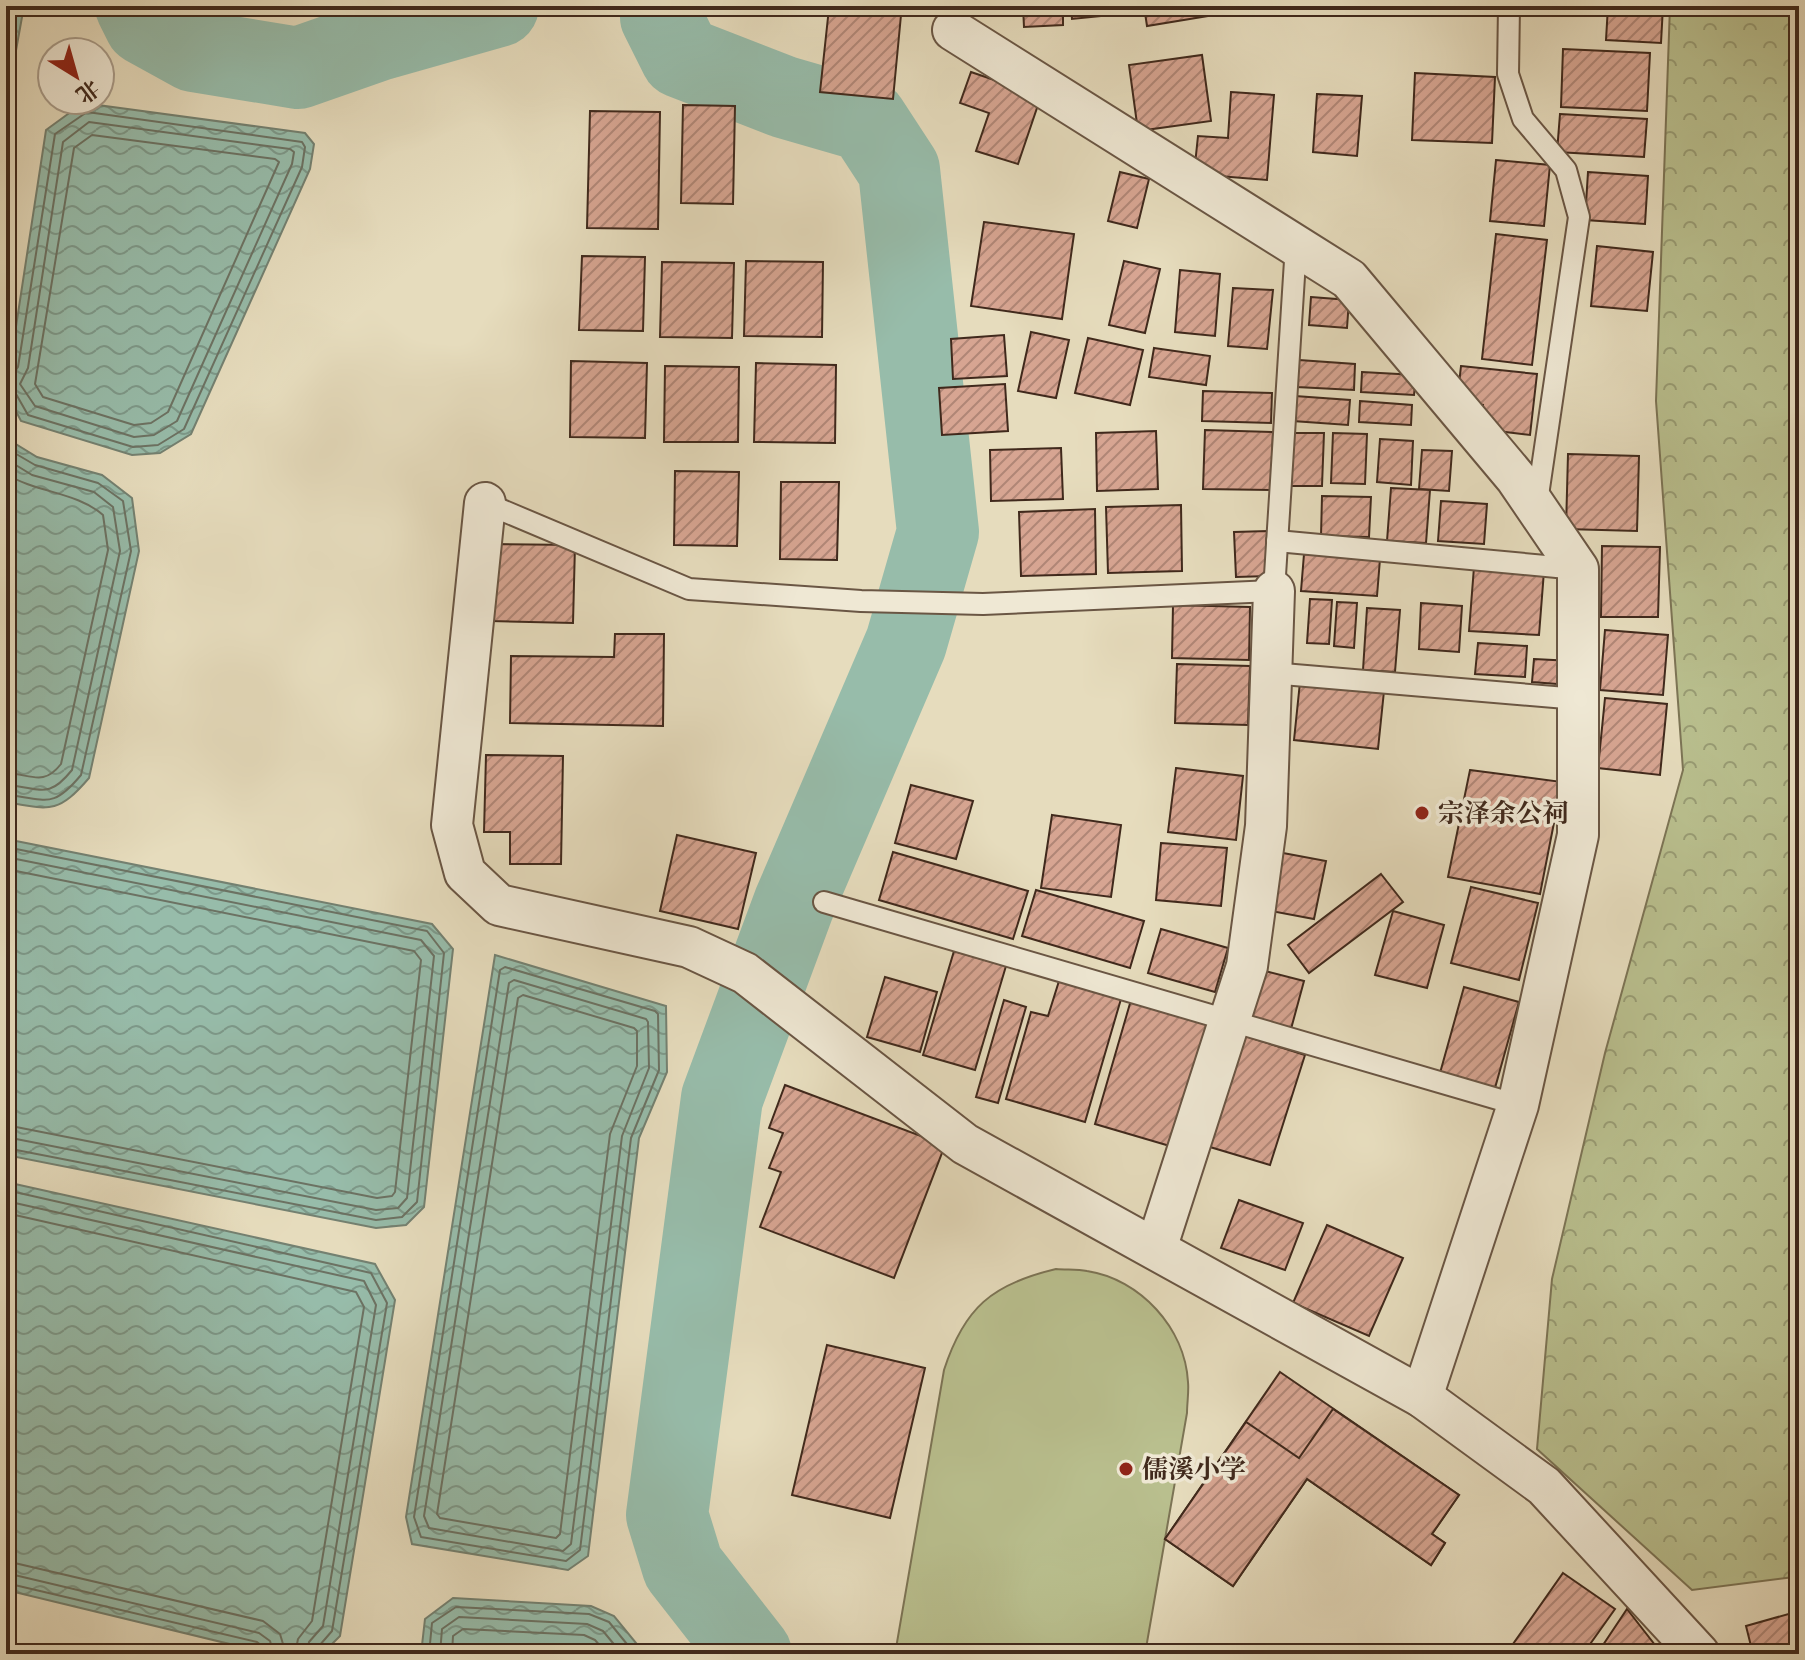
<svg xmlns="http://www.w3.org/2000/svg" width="1805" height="1660" font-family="'EB Garamond','Noto Serif SC',serif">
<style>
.forest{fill:url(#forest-crowns);stroke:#7c7455;stroke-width:2}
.pitch{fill:#b9bf8e;stroke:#7c7455;stroke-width:2}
.water{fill:url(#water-waves);stroke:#748171;stroke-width:2}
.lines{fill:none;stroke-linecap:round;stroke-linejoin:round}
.shore{stroke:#6c7263;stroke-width:2}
.river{stroke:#97bcaa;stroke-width:82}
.building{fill:url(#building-hatch);stroke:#40291c;stroke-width:2}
.lane-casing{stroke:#6a5644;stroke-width:24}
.street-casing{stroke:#6a5644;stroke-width:44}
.lane{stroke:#efe8d4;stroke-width:20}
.street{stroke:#efe8d4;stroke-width:40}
.poi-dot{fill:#8f2418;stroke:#efe8d4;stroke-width:3}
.labels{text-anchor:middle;stroke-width:7;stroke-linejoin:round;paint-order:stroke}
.poi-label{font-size:26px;font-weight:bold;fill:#40291c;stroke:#efe8d4;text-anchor:start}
</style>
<defs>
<pattern id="forest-crowns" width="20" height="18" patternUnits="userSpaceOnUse" patternTransform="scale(2)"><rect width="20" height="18" fill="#b9bf8e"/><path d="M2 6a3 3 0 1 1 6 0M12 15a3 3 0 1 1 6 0" fill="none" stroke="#989b73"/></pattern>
<pattern id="water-waves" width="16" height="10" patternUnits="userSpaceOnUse" patternTransform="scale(2)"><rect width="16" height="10" fill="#97bcaa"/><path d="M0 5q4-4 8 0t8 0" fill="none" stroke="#7d998a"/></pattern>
<pattern id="building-hatch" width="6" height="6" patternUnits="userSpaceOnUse" patternTransform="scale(2)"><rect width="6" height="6" fill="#d7a592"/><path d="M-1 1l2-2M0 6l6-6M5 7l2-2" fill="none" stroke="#b08676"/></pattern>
</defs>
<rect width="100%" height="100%" fill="#e6dcbd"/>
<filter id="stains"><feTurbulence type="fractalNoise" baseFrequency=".0025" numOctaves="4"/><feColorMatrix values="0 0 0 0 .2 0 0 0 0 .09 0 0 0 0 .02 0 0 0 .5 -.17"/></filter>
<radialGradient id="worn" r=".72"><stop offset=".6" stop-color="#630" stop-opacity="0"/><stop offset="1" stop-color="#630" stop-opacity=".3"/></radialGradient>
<polygon class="forest" points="1670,6 1799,6 1799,1570 1794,1577 1692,1590 1537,1449 1552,1279 1605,1053 1683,770 1656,401"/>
<path class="pitch" d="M1056,1269C1066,1270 1077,1269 1087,1271C1140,1279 1185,1328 1188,1382C1189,1392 1187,1403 1187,1413L1145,1654H895L944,1370C964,1308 992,1284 1056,1269Z"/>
<g class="water">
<polygon points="6,6 24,6 6,106"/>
<polygon points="83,103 305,133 314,144 310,169 191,434 160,453 132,455 21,421 6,392 46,130"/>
<path d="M6,438L37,457L102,475L132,498L139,551L89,778C58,814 50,810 6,802Z"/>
<polygon points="6,839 432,924 453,949 424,1207 406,1225 376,1228 6,1155"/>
<polygon points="495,955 666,1006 667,1072 639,1138 588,1556 568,1570 412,1544 406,1517"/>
<polygon points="6,1182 375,1264 395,1300 340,1636 322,1654 271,1654 6,1590"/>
<polygon points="453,1598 591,1606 614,1616 645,1654 421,1654 425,1619"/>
</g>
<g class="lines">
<g class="shore">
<polygon points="89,122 290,149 294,152 292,164 177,421 154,435 134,437 35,406 20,384 28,368 63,142"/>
<polygon points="92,135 275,159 279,162 168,412 151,423 134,425 43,397 35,384 74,148"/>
<polyline points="6,375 13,374 18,367 55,134 87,112 302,142 305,147 302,167 184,429 158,445 133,447 28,415 16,394 6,391"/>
<path d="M6,448L35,465L98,483L123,501L131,551L81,775C51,811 46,798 6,795"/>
<path d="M6,459L32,475L94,492L113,507L120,551L72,770C47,801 40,787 6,785"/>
<path d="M6,474C37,493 77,492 103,515L108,550L61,764C43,787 31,774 6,773"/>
<polyline points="6,847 427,931 444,953 417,1202 402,1217 376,1220 6,1148"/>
<polyline points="6,857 421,940 434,956 407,1198 398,1208 376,1210 6,1137"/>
<polyline points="6,869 414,951 421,960 395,1192 392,1196 377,1198 6,1125"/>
<polygon points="505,967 655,1011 658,1014 659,1070 631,1138 580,1550 566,1561 421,1537 414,1517 500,970"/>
<polygon points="514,980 646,1019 648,1022 649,1068 622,1136 571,1544 563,1551 429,1528 424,1516 509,983"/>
<polygon points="523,995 634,1028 637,1031 637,1066 610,1134 560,1534 556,1538 440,1518 437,1514 518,998"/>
<polyline points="6,1190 371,1273 387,1303 332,1631 319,1646 317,1654"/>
<polyline points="6,1201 364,1281 376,1305 323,1626 309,1642 307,1654"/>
<polyline points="6,1213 356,1292 364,1307 312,1621 298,1639 295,1654"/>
<polyline points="6,1561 263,1621 280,1634 286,1654"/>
<polyline points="6,1573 259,1633 270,1641 274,1654"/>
<polyline points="6,1583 257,1642 263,1647 264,1654"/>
<polyline points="429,1654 432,1623 456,1607 589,1614 609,1622 635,1654"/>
<polyline points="440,1654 442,1629 459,1617 587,1624 603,1631 622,1654"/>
<polyline points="452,1654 453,1636 463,1629 584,1635 595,1640 607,1654"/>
</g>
<g class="river">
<polyline points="136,6 145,24 194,51 298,68 378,40 498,6"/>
<polyline points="662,6 661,17 681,57 784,97 867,121 899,170 938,532 906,643 794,904 722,1098 667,1515 683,1567 751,1654"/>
</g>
</g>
<g class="building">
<polygon points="1023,6 1063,6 1063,25 1024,27"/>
<polygon points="1071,6 1129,6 1130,13 1072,19"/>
<polygon points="1144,6 1251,6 1251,9 1147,26"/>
<polygon points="1608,6 1663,6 1661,43 1606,40"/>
<polygon points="829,8 901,15 893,99 820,92"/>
<polygon points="1563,49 1650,53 1647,111 1561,107"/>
<polygon points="1202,55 1211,121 1138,131 1129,65"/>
<polygon points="971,72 1041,96 1018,164 976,151 989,113 960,103"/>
<polygon points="1415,73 1495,77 1492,143 1412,140"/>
<polygon points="1231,92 1274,95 1267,180 1194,174 1198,136 1228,138"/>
<polygon points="1317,94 1362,96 1357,156 1313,152"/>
<polygon points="683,105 735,106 733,204 681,203"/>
<polygon points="590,111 660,112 658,229 587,228"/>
<polygon points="1560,114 1647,119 1644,157 1557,152"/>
<polygon points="1496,160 1550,165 1544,226 1490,221"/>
<polygon points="1120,172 1149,179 1137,228 1108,221"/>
<polygon points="1588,172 1648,176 1645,224 1585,220"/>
<polygon points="984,222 1074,234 1062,319 971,306"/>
<polygon points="1496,234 1547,240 1532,365 1482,359"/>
<polygon points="1597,246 1653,252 1647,311 1591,306"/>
<polygon points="582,256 645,257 643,331 579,330"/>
<polygon points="746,261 823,262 822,337 744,336"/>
<polygon points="1124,261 1160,269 1145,333 1109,325"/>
<polygon points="662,262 734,263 732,338 660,337"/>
<polygon points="1180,270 1220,274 1215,336 1175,332"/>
<polygon points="1233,288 1273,290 1267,349 1228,346"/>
<polygon points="1311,297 1349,300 1347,328 1309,325"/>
<polygon points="1031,332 1069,340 1056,398 1018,391"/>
<polygon points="1004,335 1007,376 953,379 951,339"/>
<polygon points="1088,338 1143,350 1130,405 1075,393"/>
<polygon points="1154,348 1210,356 1206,385 1149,377"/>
<polygon points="1299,360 1355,364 1354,390 1297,387"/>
<polygon points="571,361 647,363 645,438 570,437"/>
<polygon points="756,363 836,365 835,443 754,442"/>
<polygon points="665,366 739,367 738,442 664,442"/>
<polygon points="1461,366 1537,374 1530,435 1481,429 1483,405 1457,402"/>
<polygon points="1362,372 1416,375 1414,395 1361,392"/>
<polygon points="1005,384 1008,431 942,435 939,388"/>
<polygon points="1203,391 1272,393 1271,423 1202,421"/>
<polygon points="1295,396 1350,400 1348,425 1293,421"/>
<polygon points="1360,401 1412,405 1411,425 1359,422"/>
<polygon points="1205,430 1273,432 1271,490 1203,489"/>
<polygon points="1156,431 1158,489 1097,491 1096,433"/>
<polygon points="1293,433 1324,433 1322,486 1291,486"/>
<polygon points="1333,433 1367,434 1365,484 1331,483"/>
<polygon points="1380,439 1413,441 1411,485 1377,482"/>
<polygon points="1061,448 1063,499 991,501 990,450"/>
<polygon points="1422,450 1452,451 1449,491 1419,489"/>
<polygon points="1568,454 1639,456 1637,531 1566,529"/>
<polygon points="675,471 739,472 737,546 674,545"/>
<polygon points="781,482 839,482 837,560 780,559"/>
<polygon points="1391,488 1430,490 1426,543 1387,541"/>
<polygon points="1322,496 1371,497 1369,537 1321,536"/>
<polygon points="1441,501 1487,504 1484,544 1438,541"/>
<polygon points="1181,505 1182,571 1108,573 1106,507"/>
<polygon points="1095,509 1096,574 1021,576 1019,512"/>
<polygon points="1268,531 1269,576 1236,577 1234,532"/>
<polygon points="493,544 575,545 573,623 491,621"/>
<polygon points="1602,546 1660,547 1658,617 1601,617"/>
<polygon points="1304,554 1380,559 1377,596 1301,591"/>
<polygon points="1474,567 1544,571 1539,635 1469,631"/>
<polygon points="1310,599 1332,600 1329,644 1307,643"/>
<polygon points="1337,602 1357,603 1354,648 1334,646"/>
<polygon points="1421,603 1462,606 1459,652 1419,649"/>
<polygon points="1173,605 1250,607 1249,660 1172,658"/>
<polygon points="1367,608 1400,610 1395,672 1363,670"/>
<polygon points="1605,630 1668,635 1663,695 1600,690"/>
<polygon points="615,634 664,634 663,726 510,723 511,656 614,657"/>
<polygon points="1478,643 1527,646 1525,677 1475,674"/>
<polygon points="1534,659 1572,661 1570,685 1532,682"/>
<polygon points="1177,664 1250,666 1248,725 1175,723"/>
<polygon points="1300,682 1384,691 1378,749 1294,740"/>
<polygon points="1605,698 1667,704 1660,775 1598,768"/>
<polygon points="486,755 563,756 561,864 510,864 510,832 484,832"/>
<polygon points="1176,768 1243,776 1236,840 1168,832"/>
<polygon points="1470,770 1562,782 1540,894 1448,877"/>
<polygon points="911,785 973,801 956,859 895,843"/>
<polygon points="1052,815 1121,825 1111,897 1041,888"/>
<polygon points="677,835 756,853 738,929 660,911"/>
<polygon points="1161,843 1227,848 1221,906 1156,900"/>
<polygon points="893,852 1028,891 1013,939 879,900"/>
<polygon points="1283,853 1326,861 1314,919 1271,911"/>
<polygon points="1381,874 1403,902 1309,973 1288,945"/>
<polygon points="1471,887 1538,903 1519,980 1451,963"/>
<polygon points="1036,890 1144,921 1130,968 1022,936"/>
<polygon points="1393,911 1444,925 1427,988 1375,975"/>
<polygon points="1161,929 1228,948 1215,992 1148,973"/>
<polygon points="954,951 1006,966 975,1070 923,1055"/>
<polygon points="1257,969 1304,981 1291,1029 1245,1017"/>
<polygon points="885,977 937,992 920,1052 867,1037"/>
<polygon points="1059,981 1121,999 1085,1122 1006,1099 1031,1012 1048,1016"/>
<polygon points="1464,987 1519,1002 1495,1088 1440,1073"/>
<polygon points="1004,1000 1026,1007 998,1103 976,1097"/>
<polygon points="1131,1000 1216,1026 1180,1149 1095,1124"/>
<polygon points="1236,1033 1305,1055 1270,1165 1200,1144"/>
<polygon points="785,1085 945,1145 894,1278 760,1227 781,1172 769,1168 783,1133 769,1128"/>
<polygon points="1239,1200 1303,1223 1285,1270 1221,1248"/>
<polygon points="1327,1225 1403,1258 1369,1336 1293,1303"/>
<polygon points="827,1345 925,1368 890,1518 792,1495"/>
<polygon points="1280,1372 1459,1495 1432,1534 1445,1543 1431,1565 1307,1479 1233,1586 1165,1539"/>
<polygon points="1333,1409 1459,1495 1432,1534 1445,1543 1431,1565 1307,1479 1233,1586 1165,1539 1246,1422 1299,1458"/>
<polygon points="1563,1573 1615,1609 1583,1654 1506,1654"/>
<polygon points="1627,1609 1662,1654 1597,1654"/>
<polygon points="1799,1611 1799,1653 1753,1654 1746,1626"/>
</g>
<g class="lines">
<defs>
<g id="lane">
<polyline points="1509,6 1508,74 1523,119 1566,170 1579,217 1537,502"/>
<polyline points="485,503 689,589 861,601 983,604 1274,591 1296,245"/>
<polyline points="1277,541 1578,569"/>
<polyline points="1271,673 1578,699"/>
<polyline points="824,902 1518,1105"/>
</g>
<g id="street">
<polyline points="953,30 1349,279 1516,478 1578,569 1578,835 1518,1105 1422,1397"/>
<polyline points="485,503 452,825 465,873 499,905 689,947 745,973 965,1144 1422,1397 1544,1486 1699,1654"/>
<polyline points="1156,1249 1247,966 1266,826 1274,591"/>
</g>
</defs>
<use href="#lane" class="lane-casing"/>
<use href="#street" class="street-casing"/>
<use href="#lane" class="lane"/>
<use href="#street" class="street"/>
</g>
<g class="poi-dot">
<circle cx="1422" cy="813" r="8"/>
<circle cx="1126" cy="1469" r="8"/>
</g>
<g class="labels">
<g class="poi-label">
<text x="1438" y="822">宗泽余公祠</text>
<text x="1142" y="1478">儒溪小学</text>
</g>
</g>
<rect width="1805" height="1660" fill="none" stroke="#e6dcbd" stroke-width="32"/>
<rect x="8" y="8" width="1789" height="1644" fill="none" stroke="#40291c" stroke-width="4"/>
<rect x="16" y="16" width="1773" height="1628" fill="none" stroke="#40291c" stroke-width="2"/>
<g transform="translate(76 76) rotate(143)"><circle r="38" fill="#efe8d4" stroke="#a99c8a" stroke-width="2"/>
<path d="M0-6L14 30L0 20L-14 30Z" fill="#8f2418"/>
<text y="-12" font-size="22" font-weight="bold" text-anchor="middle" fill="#40291c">北</text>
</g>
<rect width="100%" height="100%" filter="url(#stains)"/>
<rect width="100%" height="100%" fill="url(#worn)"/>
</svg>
